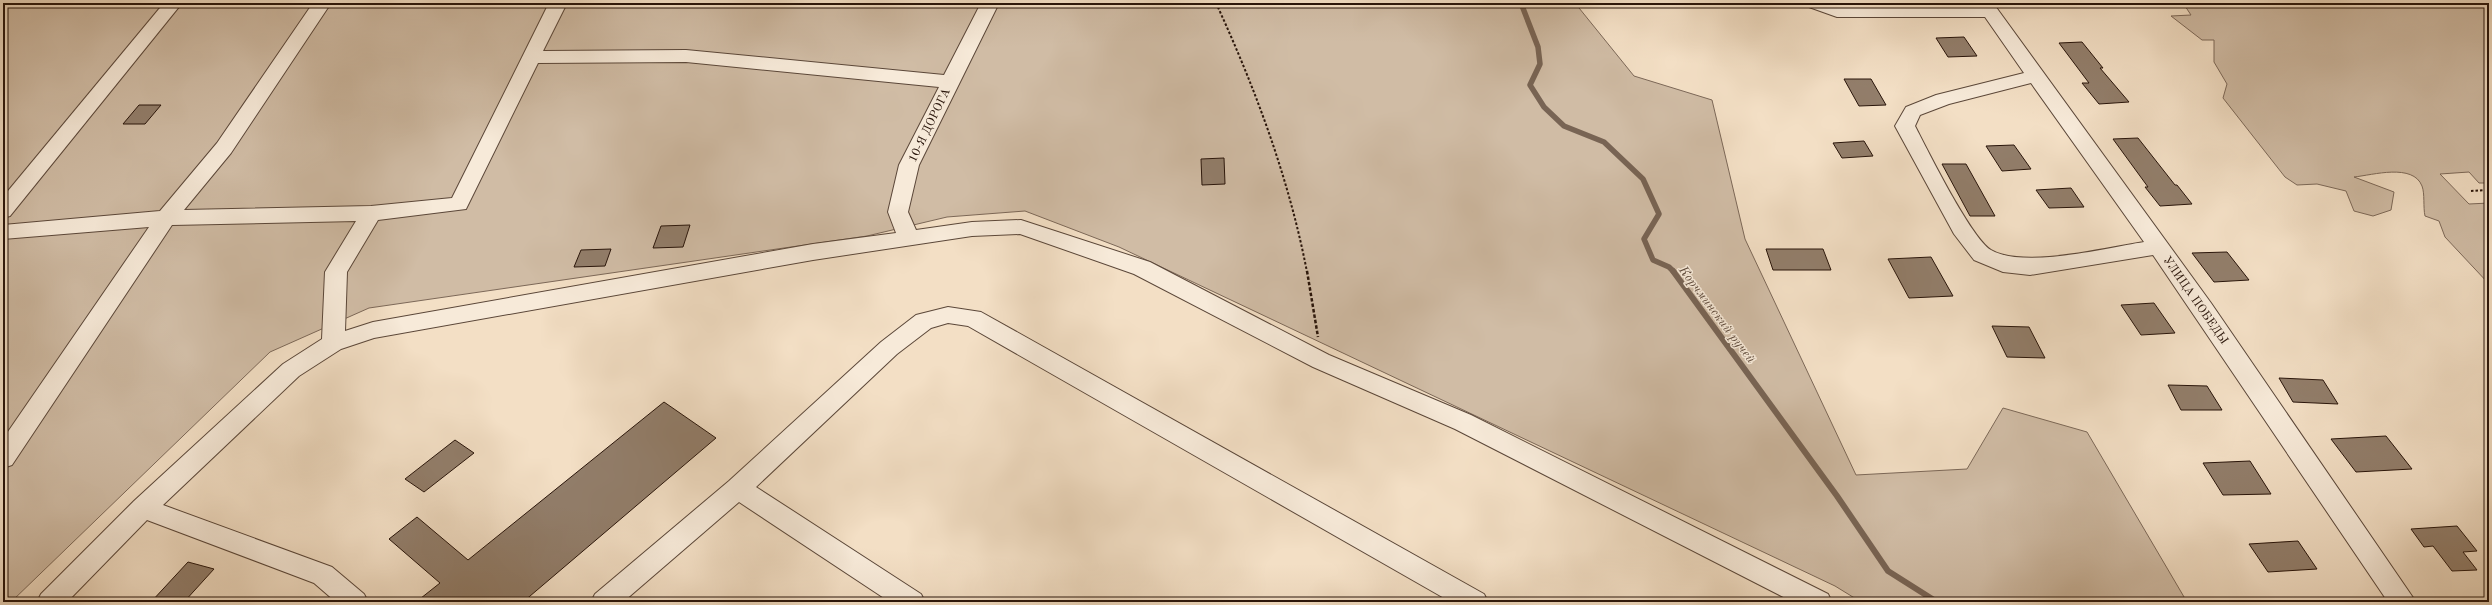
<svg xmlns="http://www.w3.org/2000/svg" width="2492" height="605" font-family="'Old Standard TT',serif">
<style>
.green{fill:#d0bca5;stroke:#7c6858}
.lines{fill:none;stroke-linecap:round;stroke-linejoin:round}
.stream-far1{stroke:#786454;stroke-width:5.5}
.stream{stroke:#786454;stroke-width:6}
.building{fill:#927e6b;stroke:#28140a}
.minor-casing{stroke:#5b4739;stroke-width:2}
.path-far1{stroke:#28140a;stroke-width:2;stroke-dasharray:2.5 2;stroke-linecap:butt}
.path{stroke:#28140a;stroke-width:2.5;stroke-dasharray:3.5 2;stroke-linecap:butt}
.minor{fill:#f7ead9;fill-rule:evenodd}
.labels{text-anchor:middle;stroke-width:3;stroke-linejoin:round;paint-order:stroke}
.street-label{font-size:12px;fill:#28140a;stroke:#f7ead9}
.water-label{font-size:13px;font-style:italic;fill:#5e4a3b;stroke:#f7ead9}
</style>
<rect width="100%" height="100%" fill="#f3dfc5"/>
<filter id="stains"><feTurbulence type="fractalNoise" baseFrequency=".005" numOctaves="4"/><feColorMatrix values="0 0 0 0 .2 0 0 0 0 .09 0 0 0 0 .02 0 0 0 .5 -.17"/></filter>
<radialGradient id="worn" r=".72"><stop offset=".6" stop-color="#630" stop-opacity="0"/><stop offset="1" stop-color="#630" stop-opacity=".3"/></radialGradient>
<g class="green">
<polygon points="3,3 1575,3 1634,76 1712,100 1745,239 1856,475 1967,469 2003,408 2087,432 2187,602 1861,602 1835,586 1119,247 1025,211 947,217 867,236 369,308 270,352 11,602 3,602"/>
<path d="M2183,3H2489V183H2479L2469,172L2440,174L2469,204L2489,203V284L2445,237L2439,221L2425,216C2423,207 2425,194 2422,186C2413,163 2373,175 2354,177L2394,192L2391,210L2373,216L2354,211L2346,191L2317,184L2297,185L2285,177L2223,98L2227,84L2214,62V40H2202L2171,16L2191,15Z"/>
</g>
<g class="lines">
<polyline class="stream-far1" points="1521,3 1538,47 1540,64 1530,85 1544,107 1564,126 1604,142 1643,179 1659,214 1644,239 1653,260 1669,267 1674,272"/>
<polyline class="stream" points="1673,271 1837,496 1888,571 1937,602"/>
</g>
<g class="building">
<polygon points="1964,37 1977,56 1948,57 1936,38"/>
<polygon points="2082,42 2103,68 2100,68 2129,102 2099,104 2082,83 2089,83 2059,43"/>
<polygon points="1844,79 1871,79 1886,105 1859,106"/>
<polygon points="139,105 161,105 145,124 123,124"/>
<polygon points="2138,138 2175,185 2177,185 2192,204 2160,206 2145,187 2148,187 2113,139"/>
<polygon points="1864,141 1873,156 1842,158 1833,143"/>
<polygon points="2014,145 2031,169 2002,171 1986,146"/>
<polygon points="1224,158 1225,184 1202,185 1201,159"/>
<polygon points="1942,164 1966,164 1995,216 1970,216"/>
<polygon points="2071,188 2084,207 2049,208 2036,190"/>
<polygon points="690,225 683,247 653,248 661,226"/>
<polygon points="611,249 605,266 574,267 581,250"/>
<polygon points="1766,249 1823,249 1831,270 1773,270"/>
<polygon points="2227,252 2249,280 2214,282 2192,253"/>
<polygon points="1931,257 1953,296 1909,298 1888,259"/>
<polygon points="2154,303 2175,333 2141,335 2121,305"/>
<polygon points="1992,326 2029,327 2045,358 2007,357"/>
<polygon points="2279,378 2323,380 2338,404 2293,402"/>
<polygon points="2168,385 2207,386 2222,410 2181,410"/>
<polygon points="664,402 716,438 523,602 416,602 440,583 389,539 417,517 468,560"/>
<polygon points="2386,436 2412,469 2356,472 2331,439"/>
<polygon points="455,440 474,453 424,492 405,479"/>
<polygon points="2250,461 2271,494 2223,495 2203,463"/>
<polygon points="2457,526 2477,551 2463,552 2477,570 2452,571 2433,546 2424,547 2411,529"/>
<polygon points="2298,541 2317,569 2268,572 2249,544"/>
<polygon points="188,562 214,569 184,602 151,602"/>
</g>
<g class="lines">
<defs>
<g id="minor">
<polygon points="164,3 182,3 10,216 3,218 3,197"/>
<path d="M313,3H331L231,153L184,210L371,206L452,198L549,3H567L543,51L686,50L944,75L981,3H999L919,165L908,212L916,230L972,222L1021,220L1150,262L1329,355L1471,415L1828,594L1832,602H1793L1455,429L1313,367L1134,274L1020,234L972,236L813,260L374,338L341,349L299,376L163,505L332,567L364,594L368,602H336L314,583L147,520L67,602H37L41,594L134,501L283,364L322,339L325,272L356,221L172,225L12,465L3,468V439L149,227L3,239V225L160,211L217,143ZM686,62L939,87L899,165L888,212L896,233L813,244L373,322L345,331L347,272L378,220L466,209L538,63Z"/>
<path d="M1806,3H1830L1839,7H1978L1975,3H1993L2211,303L2416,602H2388L2153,255L2030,275L2003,272L1974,260L1954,234L1895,126L1906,107L1936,95L2024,73L1985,17H1837L1809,7ZM2031,83L2144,242C2105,248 2024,269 1991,250C1971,238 1928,151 1915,126L1920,115L1949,104Z"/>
<polygon points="948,307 981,312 1484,594 1488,602 1451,602 968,326 948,323 931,328 897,354 756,487 921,594 925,602 890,602 739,502 623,602 591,602 595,594 729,481 881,342 916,315"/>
</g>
</defs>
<use href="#minor" class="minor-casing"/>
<g class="path-far1">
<path d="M1216,3C1256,90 1289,179 1307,272"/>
<polyline points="2471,191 2489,190"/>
</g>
<polyline class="path" points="1307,271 1318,337"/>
<use href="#minor" class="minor"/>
</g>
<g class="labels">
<g class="street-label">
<text transform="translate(929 125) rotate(-64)" y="4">10-Я ДОРОГА</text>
<text transform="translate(2196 300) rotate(55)" y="4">УЛИЦА ПОБЕДЫ</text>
</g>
<g class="water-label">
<text transform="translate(1718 314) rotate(53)" y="5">Корчминский ручей</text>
</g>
</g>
<rect width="2492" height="605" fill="none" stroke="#f3dfc5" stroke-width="16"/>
<rect x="4" y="4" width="2484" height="597" fill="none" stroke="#28140a" stroke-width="2"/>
<rect x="8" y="8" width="2476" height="589" fill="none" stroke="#28140a"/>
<rect width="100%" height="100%" filter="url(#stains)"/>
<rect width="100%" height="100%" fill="url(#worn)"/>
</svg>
